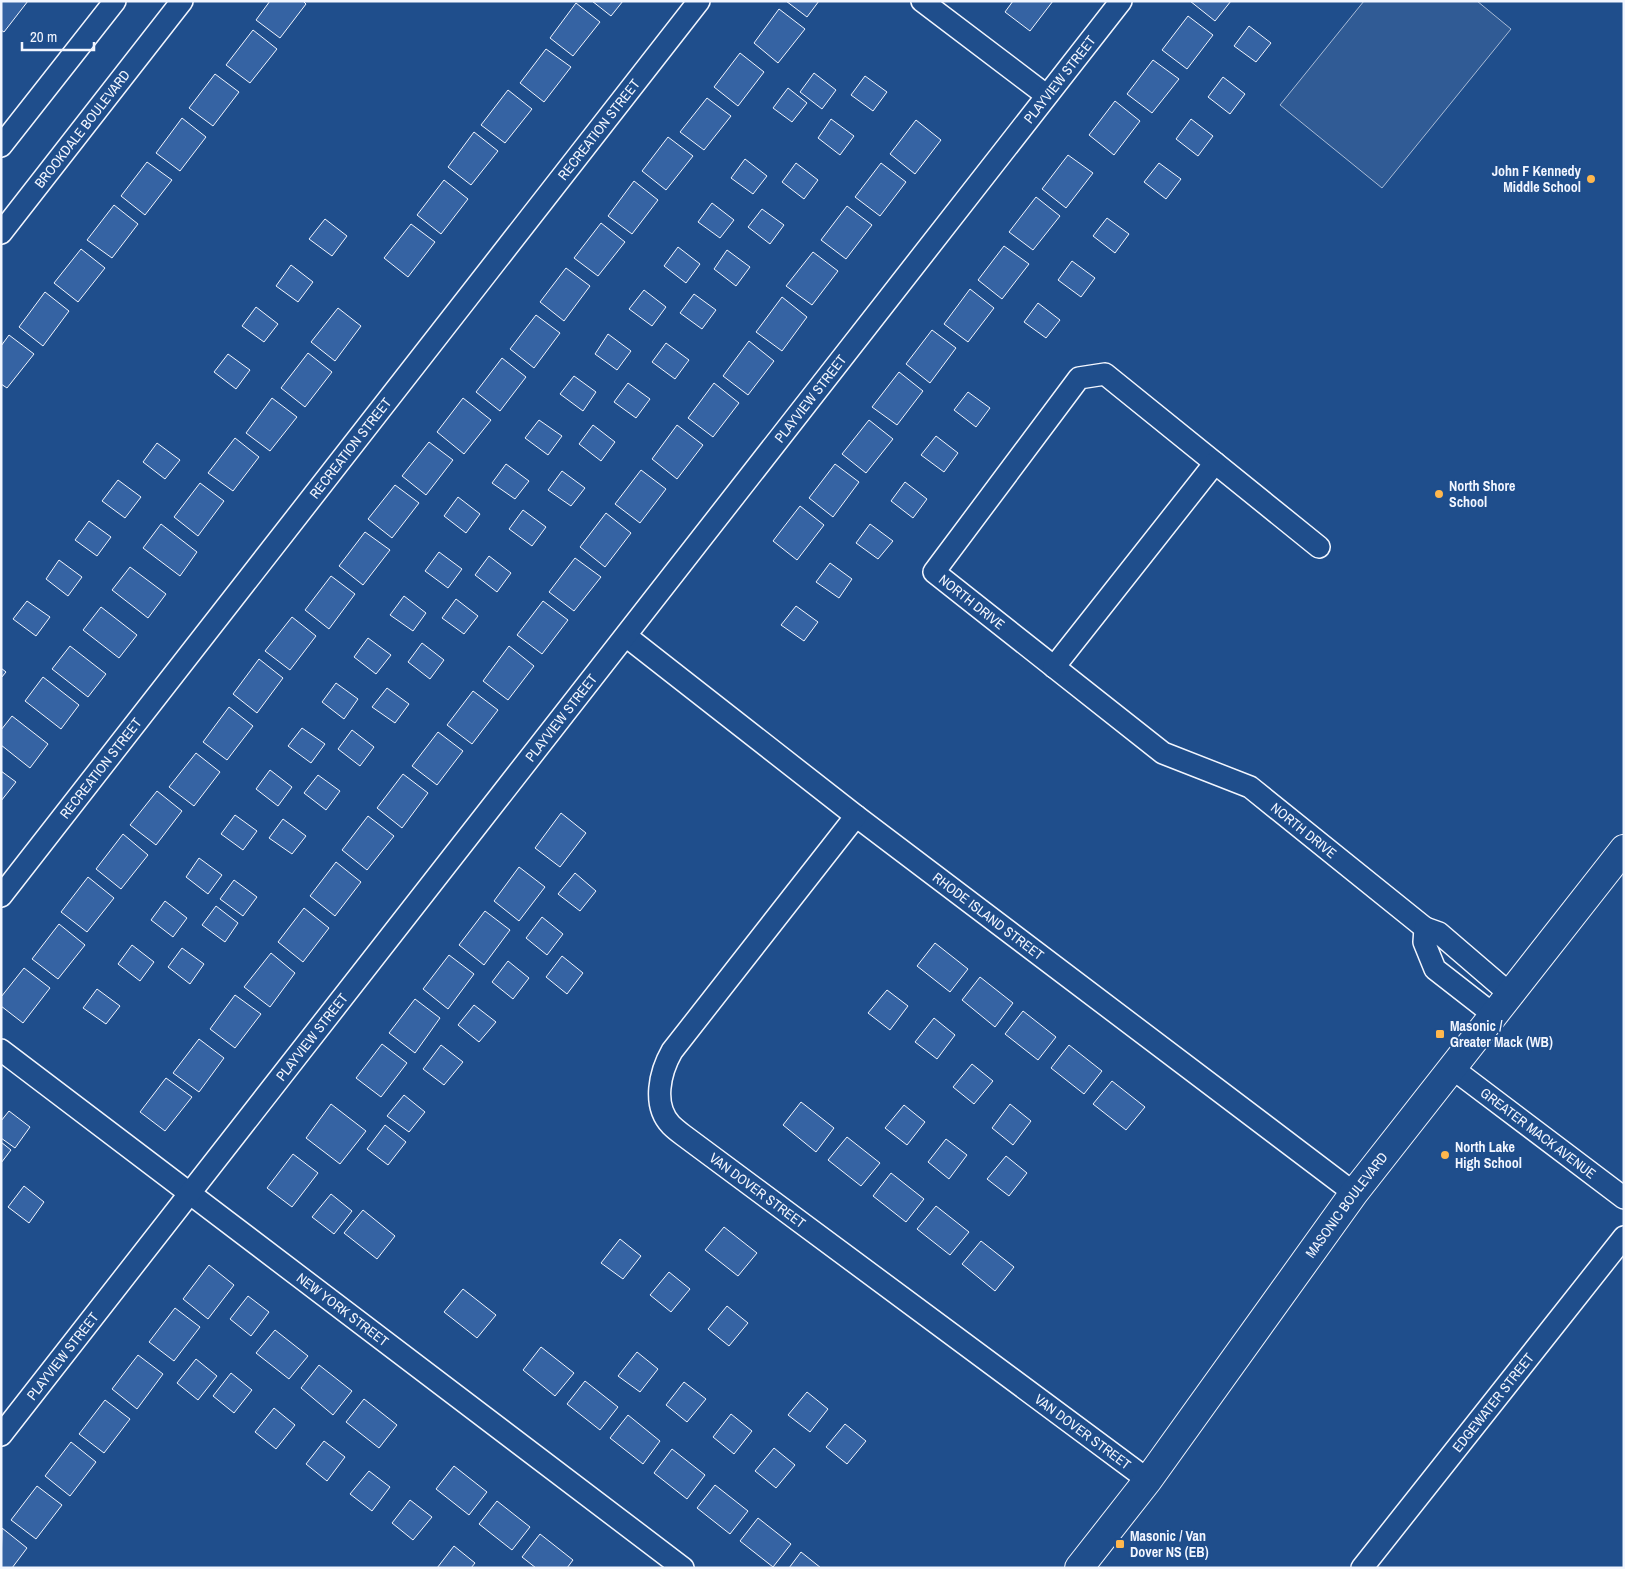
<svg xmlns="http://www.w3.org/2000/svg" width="1625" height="1569" font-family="'Archivo Narrow',sans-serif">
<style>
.built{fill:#305b95;stroke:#a8bbd7}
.building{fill:#3563a3;stroke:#f2f6ff}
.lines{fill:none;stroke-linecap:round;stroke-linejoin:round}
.street-casing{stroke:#f2f6ff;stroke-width:24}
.secondary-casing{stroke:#f2f6ff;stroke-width:30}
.street{stroke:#1f4e8c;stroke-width:21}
.secondary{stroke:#1f4e8c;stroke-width:28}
.poi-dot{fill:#ffb74d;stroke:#1f4e8c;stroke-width:2}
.labels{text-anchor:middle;stroke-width:4;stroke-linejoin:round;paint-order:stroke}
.street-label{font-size:14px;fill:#f2f6ff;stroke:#1f4e8c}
.poi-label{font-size:14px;font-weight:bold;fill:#f2f6ff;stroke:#1f4e8c;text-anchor:start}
</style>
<rect width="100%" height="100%" fill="#1f4e8c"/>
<polygon class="built" points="1364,1 1477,1 1511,29 1382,188 1280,105"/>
<g class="building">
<polygon points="1,1 28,1 4,32 1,30"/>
<polygon points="270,1 303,1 306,4 280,38 256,20"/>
<polygon points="592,1 623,1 611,16"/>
<polygon points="786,1 819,1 807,17"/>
<polygon points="1013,1 1053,1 1030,31 1005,12"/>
<polygon points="1190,1 1231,1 1215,21"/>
<polygon points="576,3 600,22 573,56 550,38"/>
<polygon points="779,9 805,29 778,63 754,43"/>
<polygon points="1188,16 1213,35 1187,69 1162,50"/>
<polygon points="1249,26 1271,43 1256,62 1234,46"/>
<polygon points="253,30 277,49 250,83 226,65"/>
<polygon points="546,49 571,67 544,102 520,83"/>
<polygon points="740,53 764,72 738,106 714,87"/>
<polygon points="1153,60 1179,79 1152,113 1127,94"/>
<polygon points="814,73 836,90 822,109 800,92"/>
<polygon points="215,74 239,92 213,126 189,108"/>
<polygon points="865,76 887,92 873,111 851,95"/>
<polygon points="1223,77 1245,94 1230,114 1208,97"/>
<polygon points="788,88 807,103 792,122 773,108"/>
<polygon points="508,90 532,109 505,143 481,125"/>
<polygon points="707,98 731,116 704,150 680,132"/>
<polygon points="1115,101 1140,121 1114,155 1089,135"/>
<polygon points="182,118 206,137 180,171 156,153"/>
<polygon points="831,119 854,136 840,155 818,138"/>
<polygon points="1191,119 1213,136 1198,156 1176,139"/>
<polygon points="916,120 941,140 915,174 890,154"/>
<polygon points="474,132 498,151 471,185 448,167"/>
<polygon points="668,137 693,156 666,190 642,171"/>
<polygon points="1068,155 1093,173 1066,208 1042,189"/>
<polygon points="745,159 767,176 753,194 731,178"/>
<polygon points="147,162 172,180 145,215 121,196"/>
<polygon points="796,163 818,180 804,199 782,182"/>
<polygon points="881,163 906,182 880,216 855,197"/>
<polygon points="1159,163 1181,179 1166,199 1144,182"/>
<polygon points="444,180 468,199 441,234 417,215"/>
<polygon points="634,181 658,200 632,234 608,216"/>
<polygon points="1036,197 1060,216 1033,250 1009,232"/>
<polygon points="712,203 734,220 720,238 698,222"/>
<polygon points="114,205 138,224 112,258 87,240"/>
<polygon points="847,206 872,225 846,259 821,240"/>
<polygon points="762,209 784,225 770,244 748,227"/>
<polygon points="1107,218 1129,234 1115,253 1093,236"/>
<polygon points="325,219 347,236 332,256 309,239"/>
<polygon points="601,223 625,242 598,276 574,258"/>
<polygon points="411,224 435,242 408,277 384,258"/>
<polygon points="1004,246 1029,264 1002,299 978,280"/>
<polygon points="678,247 700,264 686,283 664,266"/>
<polygon points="81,249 105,268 78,302 54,283"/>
<polygon points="727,250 750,267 736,286 714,269"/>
<polygon points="813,252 838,271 812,305 786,286"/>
<polygon points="1072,261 1095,278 1081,297 1058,280"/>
<polygon points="291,265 313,282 298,302 276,286"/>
<polygon points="566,268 590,286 564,321 540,302"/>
<polygon points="970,289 994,308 968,342 944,324"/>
<polygon points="644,290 666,307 652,326 629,309"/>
<polygon points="45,292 69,311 43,346 19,327"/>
<polygon points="694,294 716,310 702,329 680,313"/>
<polygon points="782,297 807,317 782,351 756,332"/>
<polygon points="1038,303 1060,320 1046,338 1024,322"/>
<polygon points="256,307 278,324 264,342 242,326"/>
<polygon points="338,308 361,326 335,361 311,342"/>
<polygon points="536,315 560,333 534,368 510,349"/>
<polygon points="932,330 956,348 930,383 906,364"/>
<polygon points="608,334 631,351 617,370 595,354"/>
<polygon points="9,335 34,354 7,388 1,384 1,346"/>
<polygon points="749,341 774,361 748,395 723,376"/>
<polygon points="666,343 689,360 675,379 652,362"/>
<polygon points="308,353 332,372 305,407 281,388"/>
<polygon points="228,354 250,370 236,389 214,372"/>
<polygon points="502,358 526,377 500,411 476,392"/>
<polygon points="899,372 923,391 897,425 872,407"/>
<polygon points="574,376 596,392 583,411 560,394"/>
<polygon points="628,383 650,399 636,418 614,402"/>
<polygon points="714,383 739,403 713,437 688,418"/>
<polygon points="968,392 990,408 976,427 954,410"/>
<polygon points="272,398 297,417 270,451 246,433"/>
<polygon points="463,398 491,420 464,454 437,432"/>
<polygon points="539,420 562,436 548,455 525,438"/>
<polygon points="869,420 893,439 866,473 842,454"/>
<polygon points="593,425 615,442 601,461 579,444"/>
<polygon points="677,425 703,445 677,479 652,459"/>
<polygon points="936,436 958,453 944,472 921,455"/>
<polygon points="235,438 259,457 233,491 208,473"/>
<polygon points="429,442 453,460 426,495 402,476"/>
<polygon points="157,443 180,460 165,479 143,462"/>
<polygon points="506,464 529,481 515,499 492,483"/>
<polygon points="835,464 859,482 833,517 809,498"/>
<polygon points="641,470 666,489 640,523 615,504"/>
<polygon points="562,471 585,488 571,506 548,490"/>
<polygon points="118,480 141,497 125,518 102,501"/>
<polygon points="905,482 927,499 913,518 891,501"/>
<polygon points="200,483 224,501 198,536 174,517"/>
<polygon points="395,485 419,503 392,538 368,519"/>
<polygon points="458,497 480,514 466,533 444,516"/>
<polygon points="800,506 824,525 797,560 773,541"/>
<polygon points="523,510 546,527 532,546 509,529"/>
<polygon points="606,513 631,533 605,567 580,547"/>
<polygon points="89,521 111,537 97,556 75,540"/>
<polygon points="161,524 197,552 180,576 143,548"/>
<polygon points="870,524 893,541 878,559 856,543"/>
<polygon points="365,532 390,550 363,585 339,566"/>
<polygon points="439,552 462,569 448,588 425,571"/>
<polygon points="489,556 511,573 497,592 475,575"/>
<polygon points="575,558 601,577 574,611 549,592"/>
<polygon points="59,560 82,577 68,596 46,579"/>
<polygon points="830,563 852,579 839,598 816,582"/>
<polygon points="130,567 166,594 148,618 112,590"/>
<polygon points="331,576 355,594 329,629 305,610"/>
<polygon points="404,596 426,613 413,631 390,615"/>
<polygon points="456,599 478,616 464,634 442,618"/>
<polygon points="27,601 50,617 36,636 13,619"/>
<polygon points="543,601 568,620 542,654 517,635"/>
<polygon points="796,606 818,622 804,641 781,625"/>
<polygon points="101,607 137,635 119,658 83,630"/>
<polygon points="292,617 316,636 290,670 265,651"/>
<polygon points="368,638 391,655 376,674 354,657"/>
<polygon points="422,643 444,660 430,679 408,662"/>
<polygon points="70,646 106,674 88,697 52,669"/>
<polygon points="509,646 534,666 508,700 483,681"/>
<polygon points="259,659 283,678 257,713 233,694"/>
<polygon points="1,668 6,672 1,678"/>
<polygon points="43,677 79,705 61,729 25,701"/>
<polygon points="336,683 358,699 344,719 322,702"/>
<polygon points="387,688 409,704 395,723 372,707"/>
<polygon points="473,691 498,710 472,744 447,725"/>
<polygon points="229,707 253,726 227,760 203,742"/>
<polygon points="12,716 48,744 30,768 1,745 1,730"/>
<polygon points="302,728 325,744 311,763 288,746"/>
<polygon points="352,730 374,747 360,766 338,749"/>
<polygon points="438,732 463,751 437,785 412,766"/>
<polygon points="196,753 220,772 194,806 169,787"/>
<polygon points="270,770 292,787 278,806 256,789"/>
<polygon points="1,771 16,782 1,801"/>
<polygon points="403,774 428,793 402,828 377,808"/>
<polygon points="318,775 340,791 326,810 304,793"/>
<polygon points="157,791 182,811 156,845 130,825"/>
<polygon points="561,813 586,833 560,867 535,848"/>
<polygon points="235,815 257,831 243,850 221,834"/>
<polygon points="368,816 394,836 367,870 342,850"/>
<polygon points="283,819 306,836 292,854 269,838"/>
<polygon points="123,834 148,855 121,889 96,869"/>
<polygon points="199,858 222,875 208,894 186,877"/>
<polygon points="336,862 361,882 335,916 310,896"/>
<polygon points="519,867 545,887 519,921 494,901"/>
<polygon points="575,873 596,891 580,911 558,894"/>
<polygon points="88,877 114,898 87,932 61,912"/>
<polygon points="234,880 257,897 243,916 220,899"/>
<polygon points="165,901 187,918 173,937 151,920"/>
<polygon points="216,906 238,923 225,942 202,925"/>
<polygon points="304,908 329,928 303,962 278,942"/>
<polygon points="485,911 510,930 484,965 459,945"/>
<polygon points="542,917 563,934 547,955 526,938"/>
<polygon points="59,924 85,945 58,979 32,959"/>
<polygon points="935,943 968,969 950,992 917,966"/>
<polygon points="132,945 154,962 140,981 118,964"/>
<polygon points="182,948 204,964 190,984 168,967"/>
<polygon points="271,953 295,973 270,1007 244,987"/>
<polygon points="449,955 474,974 448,1009 423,989"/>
<polygon points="562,956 583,973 567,994 546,977"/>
<polygon points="508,961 529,978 513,999 492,982"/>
<polygon points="24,968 50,988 23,1023 1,1006 1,997"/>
<polygon points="980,977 1013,1003 995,1027 962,1000"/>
<polygon points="97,989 120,1006 106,1024 83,1008"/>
<polygon points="887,990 908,1006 890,1030 868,1013"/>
<polygon points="235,995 261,1014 235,1048 210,1029"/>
<polygon points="415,999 440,1018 415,1053 389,1033"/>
<polygon points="474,1005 496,1022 479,1042 458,1025"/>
<polygon points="1023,1011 1056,1037 1038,1060 1005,1034"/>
<polygon points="934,1018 955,1035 937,1059 915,1042"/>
<polygon points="199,1039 224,1058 199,1092 173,1073"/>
<polygon points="382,1044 407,1063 381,1097 356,1078"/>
<polygon points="441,1045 463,1062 444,1085 423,1069"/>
<polygon points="1069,1045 1102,1071 1084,1094 1051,1068"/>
<polygon points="972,1064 993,1081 974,1104 953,1087"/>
<polygon points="166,1078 192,1097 165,1131 140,1112"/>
<polygon points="1112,1081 1145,1107 1126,1130 1093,1104"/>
<polygon points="404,1095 425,1112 409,1132 387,1116"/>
<polygon points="801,1102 834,1128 816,1152 783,1125"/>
<polygon points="331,1104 366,1131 340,1164 306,1138"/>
<polygon points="1010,1104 1031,1121 1013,1145 992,1128"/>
<polygon points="904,1105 925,1122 907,1145 885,1128"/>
<polygon points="9,1111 30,1127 15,1148 1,1138 1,1121"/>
<polygon points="385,1125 406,1142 388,1165 367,1149"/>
<polygon points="847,1137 880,1163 861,1186 828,1160"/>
<polygon points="946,1139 967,1155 949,1179 928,1162"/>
<polygon points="1,1142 11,1150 1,1163"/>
<polygon points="293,1154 318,1173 292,1207 267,1188"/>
<polygon points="1006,1156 1027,1173 1009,1196 987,1179"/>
<polygon points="891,1173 924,1199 906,1222 873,1196"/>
<polygon points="24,1186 44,1202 29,1223 8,1207"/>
<polygon points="331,1194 352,1211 334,1234 312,1217"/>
<polygon points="936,1206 969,1232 950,1255 917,1229"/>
<polygon points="363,1210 395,1236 377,1259 344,1233"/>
<polygon points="724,1227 757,1253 738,1276 705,1250"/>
<polygon points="620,1239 641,1256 623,1279 601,1263"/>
<polygon points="981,1241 1014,1267 995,1291 962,1264"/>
<polygon points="209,1265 234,1285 208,1319 183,1299"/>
<polygon points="669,1272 690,1289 671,1312 650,1295"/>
<polygon points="463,1289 496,1315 477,1338 444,1312"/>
<polygon points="248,1296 269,1312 251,1336 230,1319"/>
<polygon points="727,1306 748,1323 729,1346 708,1329"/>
<polygon points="175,1308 200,1327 174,1361 149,1342"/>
<polygon points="275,1330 308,1356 289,1379 256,1353"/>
<polygon points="541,1347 574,1373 555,1396 523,1370"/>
<polygon points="637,1352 658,1369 640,1392 618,1376"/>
<polygon points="138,1355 163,1374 137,1409 112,1389"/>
<polygon points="196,1359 217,1376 198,1400 177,1383"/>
<polygon points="319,1365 352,1391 333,1415 301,1388"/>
<polygon points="231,1373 252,1390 234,1413 213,1396"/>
<polygon points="585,1381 618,1407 600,1430 567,1404"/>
<polygon points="684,1382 706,1399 687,1422 666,1405"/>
<polygon points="807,1392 828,1409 810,1432 788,1415"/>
<polygon points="364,1399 397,1425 379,1448 346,1422"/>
<polygon points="105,1400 130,1419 104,1453 79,1434"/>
<polygon points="274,1408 295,1425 276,1449 255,1432"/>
<polygon points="731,1414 752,1431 734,1454 713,1437"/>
<polygon points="628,1415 660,1441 643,1464 610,1438"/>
<polygon points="845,1424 866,1441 847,1464 826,1447"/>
<polygon points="324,1441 345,1457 327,1481 306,1464"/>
<polygon points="71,1442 96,1462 70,1496 45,1476"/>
<polygon points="774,1448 795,1465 776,1488 755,1471"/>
<polygon points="672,1449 705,1475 687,1499 654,1473"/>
<polygon points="454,1466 487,1492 469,1515 436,1489"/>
<polygon points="369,1471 390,1487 372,1511 350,1494"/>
<polygon points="715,1485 748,1511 730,1534 697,1508"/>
<polygon points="37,1486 62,1505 36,1539 11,1520"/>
<polygon points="410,1500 432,1517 413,1540 392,1523"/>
<polygon points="497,1501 530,1527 512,1550 479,1524"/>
<polygon points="758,1518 791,1544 773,1567 740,1541"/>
<polygon points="2,1528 27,1548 12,1568 1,1568"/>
<polygon points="540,1534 573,1560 567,1568 536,1568 522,1557"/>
<polygon points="454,1546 475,1563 471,1568 437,1568"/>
<polygon points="801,1552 821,1568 789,1568"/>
</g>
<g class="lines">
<defs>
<g id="street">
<polyline points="922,1 1046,95"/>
<polyline points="1,146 115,1"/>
<path id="s1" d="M1,233L182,1"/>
<path id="s2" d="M1319,547L1105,374L1079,378L934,572L1163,753L1250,787L1425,928"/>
<path id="s3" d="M626,636L856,816L1354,1193"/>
<polyline points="1054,667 1215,463"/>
<path id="s4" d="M856,816L672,1051C660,1072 652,1105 671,1125C674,1128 679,1132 683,1135L1148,1480"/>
<path id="s5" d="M1,896L699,1"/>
<polyline points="1494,1015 1435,969 1424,942 1425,928 1439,933 1510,994"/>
<path id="s6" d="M1,1050L683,1568"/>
<path id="s7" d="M1452,1068L1624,1198"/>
<path id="s8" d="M1,1435L1121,1"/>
<path id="s9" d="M1362,1568L1624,1237"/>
</g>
<g id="secondary">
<path id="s10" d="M1079,1568L1148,1480L1354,1193L1624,849"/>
</g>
</defs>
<use href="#street" class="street-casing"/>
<use href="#secondary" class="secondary-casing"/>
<use href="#street" class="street"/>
<use href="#secondary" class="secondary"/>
</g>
<g class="poi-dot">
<circle cx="1591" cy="179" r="5"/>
<circle cx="1439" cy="494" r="5"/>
<rect x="1435" y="1029" width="10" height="10" rx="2.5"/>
<circle cx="1445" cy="1155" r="5"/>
<rect x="1115" y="1539" width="10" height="10" rx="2.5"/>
</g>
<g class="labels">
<g class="street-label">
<text dy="5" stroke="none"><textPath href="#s8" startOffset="1720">PLAYVIEW STREET</textPath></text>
<text dy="5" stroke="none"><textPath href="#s1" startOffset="132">BROOKDALE BOULEVARD</textPath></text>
<text dy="5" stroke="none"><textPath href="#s5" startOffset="972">RECREATION STREET</textPath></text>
<text dy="5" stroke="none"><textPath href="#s8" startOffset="1315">PLAYVIEW STREET</textPath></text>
<text dy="5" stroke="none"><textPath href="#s5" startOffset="568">RECREATION STREET</textPath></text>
<text dy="5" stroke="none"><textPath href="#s2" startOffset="592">NORTH DRIVE</textPath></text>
<text dy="5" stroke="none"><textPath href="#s8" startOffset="910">PLAYVIEW STREET</textPath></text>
<text dy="5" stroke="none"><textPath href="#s5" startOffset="162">RECREATION STREET</textPath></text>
<text dy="5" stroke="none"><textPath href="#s2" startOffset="998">NORTH DRIVE</textPath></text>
<text dy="5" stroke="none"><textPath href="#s3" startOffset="458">RHODE ISLAND STREET</textPath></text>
<text dy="5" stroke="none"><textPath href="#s8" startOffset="505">PLAYVIEW STREET</textPath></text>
<text dy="5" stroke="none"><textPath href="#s7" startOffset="108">GREATER MACK AVENUE</textPath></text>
<text dy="5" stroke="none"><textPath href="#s4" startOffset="486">VAN DOVER STREET</textPath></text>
<text dy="5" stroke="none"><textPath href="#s10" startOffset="451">MASONIC BOULEVARD</textPath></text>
<text dy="5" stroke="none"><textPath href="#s6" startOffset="429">NEW YORK STREET</textPath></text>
<text dy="5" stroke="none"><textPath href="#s8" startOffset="100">PLAYVIEW STREET</textPath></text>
<text dy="5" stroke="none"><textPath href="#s9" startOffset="211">EDGEWATER STREET</textPath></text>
<text dy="5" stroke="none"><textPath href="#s4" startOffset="891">VAN DOVER STREET</textPath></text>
</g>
<g class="poi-label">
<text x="1581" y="176" text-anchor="end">John F Kennedy<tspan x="1581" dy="16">Middle School</tspan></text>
<text x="1449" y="491">North Shore<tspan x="1449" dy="16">School</tspan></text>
<text x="1450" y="1031">Masonic /<tspan x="1450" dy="16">Greater Mack (WB)</tspan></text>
<text x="1455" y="1152">North Lake<tspan x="1455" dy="16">High School</tspan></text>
<text x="1130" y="1541">Masonic / Van<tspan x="1130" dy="16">Dover NS (EB)</tspan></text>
</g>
</g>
<rect width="1625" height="1569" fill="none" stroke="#f2f6ff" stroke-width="5"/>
<path d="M22 42v8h72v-8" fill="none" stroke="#f2f6ff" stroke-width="2.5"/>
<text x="30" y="42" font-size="15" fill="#f2f6ff" stroke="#1f4e8c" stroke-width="4" paint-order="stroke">20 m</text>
</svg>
